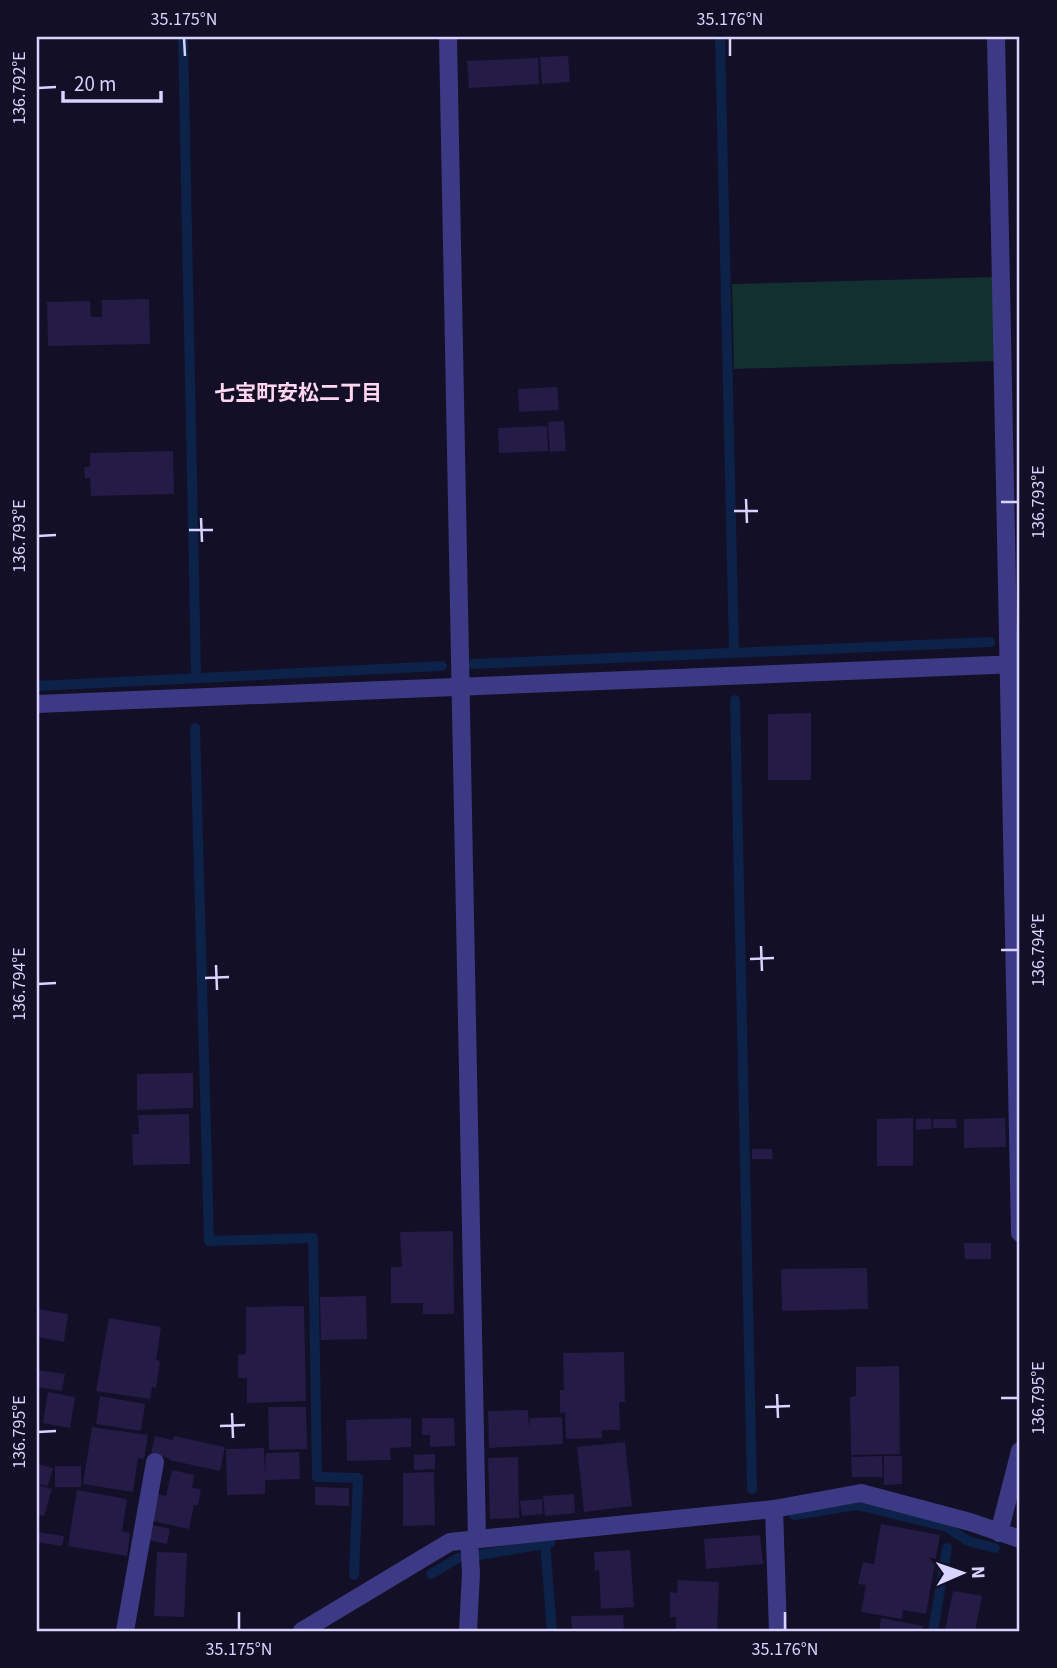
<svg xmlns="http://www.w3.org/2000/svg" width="1057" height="1668" font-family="'Source Sans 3','Noto Sans JP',sans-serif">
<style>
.green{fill:#12302f}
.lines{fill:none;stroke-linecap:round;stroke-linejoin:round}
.stream{stroke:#0c2248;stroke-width:10}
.building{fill:#241b47}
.lane{stroke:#3d3a85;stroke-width:18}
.street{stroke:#3d3a85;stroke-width:18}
.ticks{fill:none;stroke:#d9d4ff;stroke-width:2.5}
.labels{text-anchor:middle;stroke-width:5;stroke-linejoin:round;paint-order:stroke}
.neighbourhood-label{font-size:21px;font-weight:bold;fill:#ffd6f0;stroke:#130f26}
.neatline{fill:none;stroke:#d9d4ff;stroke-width:2.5}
.ticks-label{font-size:18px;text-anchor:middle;fill:#d9d4ff}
</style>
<rect width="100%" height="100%" fill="#130f26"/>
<polygon class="green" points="995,277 997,361 734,369 732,284"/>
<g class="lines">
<g class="stream">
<polyline points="183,37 196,674"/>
<polyline points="720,37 734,653"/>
<polyline points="472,664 990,642"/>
<polyline points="37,686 442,666"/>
<polyline points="735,700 752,1489"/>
<polyline points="195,728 209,1241 313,1238 317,1477 358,1478 354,1575"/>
<polyline points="794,1515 857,1505 947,1527 968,1541 995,1548"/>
<polyline points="545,1543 552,1631"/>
<polyline points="479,1555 550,1543"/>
<polyline points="431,1574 458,1558"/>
<polyline points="933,1631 947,1548"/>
</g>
</g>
<g class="building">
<polygon points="568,56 570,82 542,84 540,57"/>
<polygon points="538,58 539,84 469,88 467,61"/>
<polygon points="149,299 150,344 48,346 47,302 90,301 91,317 102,317 102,300"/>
<polygon points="557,387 559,410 519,412 518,389"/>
<polygon points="564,421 566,451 550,452 548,422"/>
<polygon points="547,426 548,451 499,453 498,428"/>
<polygon points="173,451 174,494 91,496 90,478 85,478 84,467 90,467 90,453"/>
<polygon points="811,713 811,780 768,780 768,714"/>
<polygon points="193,1073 193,1108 137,1110 137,1074"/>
<polygon points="189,1114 190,1164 133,1165 132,1134 139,1134 138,1115"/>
<polygon points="913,1118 913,1166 877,1166 877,1119"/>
<polygon points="931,1118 932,1129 916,1130 916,1119"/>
<polygon points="1005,1118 1006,1147 964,1148 964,1119"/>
<polygon points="933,1119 956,1119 957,1128 933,1128"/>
<polygon points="752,1149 772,1149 773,1159 752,1159"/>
<polygon points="453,1231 454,1314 423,1314 423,1303 391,1303 391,1267 402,1267 400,1232"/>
<polygon points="964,1243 991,1243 991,1259 965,1259"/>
<polygon points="867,1268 868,1309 782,1311 781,1269"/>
<polygon points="366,1296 367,1339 321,1340 320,1297"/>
<polygon points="304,1306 306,1401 247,1403 247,1378 238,1378 238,1355 246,1354 246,1307"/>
<polygon points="37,1309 68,1314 64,1342 37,1337"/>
<polygon points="109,1318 161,1327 156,1360 160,1361 156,1388 152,1387 150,1399 96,1391"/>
<polygon points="624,1352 625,1402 619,1402 620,1430 602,1430 602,1438 566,1439 565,1412 560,1413 560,1390 564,1390 563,1353"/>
<polygon points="899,1366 900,1454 851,1455 850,1397 856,1396 856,1367"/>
<polygon points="37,1370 65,1374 62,1391 37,1387"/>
<polygon points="48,1392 75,1397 70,1428 43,1423"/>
<polygon points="100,1396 145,1404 141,1431 96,1424"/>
<polygon points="268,1407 306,1407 307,1449 269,1450"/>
<polygon points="528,1410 529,1428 530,1418 562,1417 563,1444 489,1448 488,1411"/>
<polygon points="411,1418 411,1447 390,1448 391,1460 347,1461 346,1420"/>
<polygon points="422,1418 454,1418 455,1446 430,1447 430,1435 422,1435"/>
<polygon points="92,1427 148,1435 144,1459 138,1458 133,1492 83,1484"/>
<polygon points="155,1436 173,1440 174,1436 225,1447 220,1471 169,1460 169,1458 151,1454"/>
<polygon points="625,1442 632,1506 584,1512 577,1447"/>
<polygon points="264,1448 265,1473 266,1453 299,1452 300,1479 265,1480 265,1494 227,1495 226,1449"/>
<polygon points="435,1454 435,1469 414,1470 414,1455"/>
<polygon points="882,1456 883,1477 852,1477 851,1457"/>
<polygon points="884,1456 902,1456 902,1484 884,1485"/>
<polygon points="518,1457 519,1518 490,1519 488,1458"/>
<polygon points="38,1464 53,1468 48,1486 37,1484"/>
<rect x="55" y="1466" width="26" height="21"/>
<polygon points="172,1470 194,1475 192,1488 201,1489 198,1505 194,1505 189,1529 152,1521 158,1494 166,1496"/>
<polygon points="434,1472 435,1525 403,1526 403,1473"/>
<polygon points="37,1485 52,1489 44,1516 37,1514"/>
<polygon points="315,1487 349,1488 349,1506 315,1505"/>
<polygon points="77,1490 127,1499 122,1531 130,1533 127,1556 68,1546"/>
<polygon points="574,1494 575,1513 545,1516 543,1496"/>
<polygon points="542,1499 543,1514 522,1516 520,1501"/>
<polygon points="881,1524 940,1535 926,1614 903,1610 902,1619 861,1612 866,1585 858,1584 863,1562 874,1564"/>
<polygon points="152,1525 170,1529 167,1544 148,1540"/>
<polygon points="37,1532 64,1536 62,1546 37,1542"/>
<polygon points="760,1535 763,1564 706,1569 704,1539"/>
<polygon points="630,1550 634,1607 601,1609 599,1570 595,1571 594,1552"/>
<polygon points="157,1552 187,1553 184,1617 154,1616"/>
<polygon points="678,1580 719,1582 717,1631 676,1631 676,1617 670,1617 670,1592 677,1593"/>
<polygon points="953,1591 982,1596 975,1631 945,1631"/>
<polygon points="623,1615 624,1631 572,1631 571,1616"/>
<polygon points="881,1618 923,1626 922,1631 879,1631"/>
</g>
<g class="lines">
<g class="lane">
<polyline points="125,1631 155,1462"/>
<polyline points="468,1631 471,1573 469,1540"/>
</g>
<g class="street">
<polyline points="448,37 477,1539"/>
<polyline points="996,37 1020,1233"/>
<polyline points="37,704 1020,664"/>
<polyline points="774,1509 778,1631"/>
<polyline points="999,1533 1020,1451"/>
<polyline points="302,1631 450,1542 469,1540 774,1509 861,1493 970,1522 1020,1539"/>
</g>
</g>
<path class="ticks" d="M184,38L185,56M730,38V56M38,88L56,87M746,499L747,523M1001,502H1018M734,511H758M201,518L202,542M189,530H213M38,536L56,535M761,946L762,971M1001,950H1018M750,959L774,958M216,965L217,990M205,978L229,977M38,984L56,983M777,1394L778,1418M1001,1398H1018M765,1407L790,1406M232,1413L233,1438M220,1426L245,1425M38,1432L56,1431M239,1612V1630M785,1612V1630"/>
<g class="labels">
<g class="neighbourhood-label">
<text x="298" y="400">七宝町安松二丁目</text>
</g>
</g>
<rect width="1057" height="1668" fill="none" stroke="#130f26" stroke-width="77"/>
<g transform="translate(962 1573) rotate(88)" stroke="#130f26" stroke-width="5" paint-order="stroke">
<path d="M0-5L12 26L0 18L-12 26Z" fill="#d9d4ff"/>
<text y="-10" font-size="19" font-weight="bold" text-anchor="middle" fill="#d9d4ff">N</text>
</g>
<path d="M63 91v10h98v-10" fill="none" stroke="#d9d4ff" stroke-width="3.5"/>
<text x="74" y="91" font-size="21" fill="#d9d4ff" stroke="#130f26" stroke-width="5" paint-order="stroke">20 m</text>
<rect x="38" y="38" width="980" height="1592" class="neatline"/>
<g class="ticks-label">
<text x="184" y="25">35.175°N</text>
<text x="730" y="25">35.176°N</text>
<text transform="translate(19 88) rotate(-90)" y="6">136.792°E</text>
<text transform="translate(1038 502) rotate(-90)" y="6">136.793°E</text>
<text transform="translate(19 536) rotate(-90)" y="6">136.793°E</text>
<text transform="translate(1038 950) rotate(-90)" y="6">136.794°E</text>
<text transform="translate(19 984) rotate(-90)" y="6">136.794°E</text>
<text transform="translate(1038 1398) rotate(-90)" y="6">136.795°E</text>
<text transform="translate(19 1432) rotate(-90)" y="6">136.795°E</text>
<text x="239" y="1655">35.175°N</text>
<text x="785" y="1655">35.176°N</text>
</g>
</svg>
